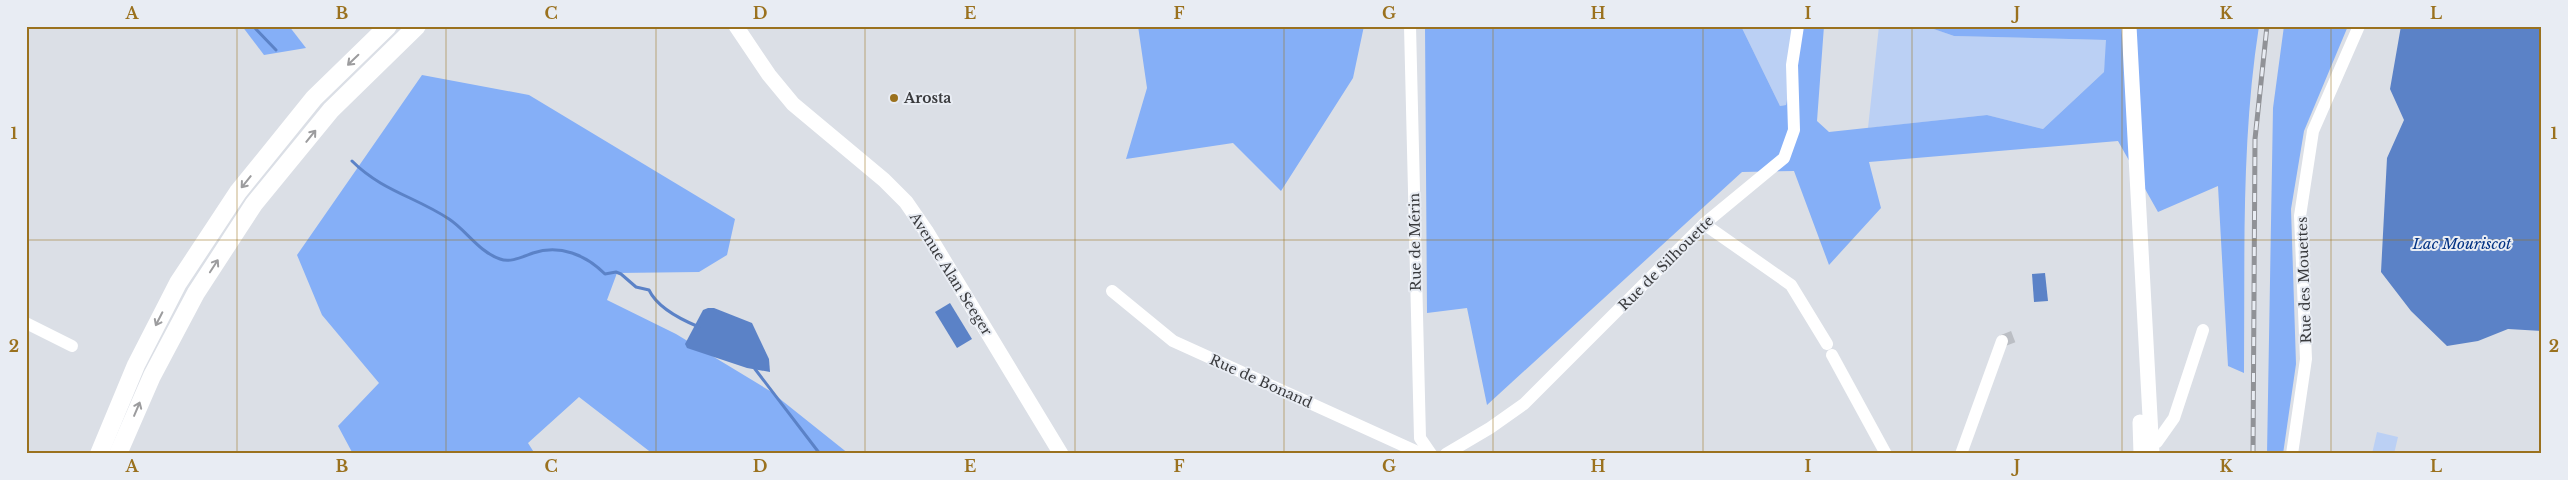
<svg xmlns="http://www.w3.org/2000/svg" width="2568" height="480" font-family="'Libre Baskerville',serif">
<style>
.green{fill:#bbd0f4}
.forest{fill:#85aff7}
.water{fill:#5b82c7}
.lines{fill:none;stroke-linecap:round;stroke-linejoin:round}
.stream{stroke:#5b82c7;stroke-width:3}
.minor-tunnel{stroke:#bbbec4;stroke-width:12;stroke-dasharray:12 6;stroke-linecap:butt}
.minor{stroke:#fff;stroke-width:12}
.major{stroke:#fff;stroke-width:15}
.highway{stroke:#fff;stroke-width:18}
.rail-casing{stroke:#909297;stroke-width:5}
.rail{stroke:#e8ecf3;stroke-width:3;stroke-dasharray:9;stroke-linecap:butt}
.oneway{stroke:#9c9c9e}
.grid{fill:none;stroke:#9a711e;stroke-width:1;stroke-opacity:0.55}
.poi-dot{fill:#9a711e;stroke:#e8ecf3;stroke-width:2}
.labels{text-anchor:middle;stroke-width:4;stroke-linejoin:round;paint-order:stroke}
.poi-label{font-size:14px;font-weight:bold;fill:#393a3d;stroke:#e8ecf3;text-anchor:start}
.street-label{font-size:14px;fill:#393a3d;stroke:#e8ecf3}
.water-label{font-size:15px;font-style:italic;fill:#033384;stroke:#e8ecf3}
.neatline{fill:none;stroke:#9a711e;stroke-width:2}
.grid-label{font-size:16px;text-anchor:middle;font-weight:bold;fill:#9a711e}
</style>
<rect width="100%" height="100%" fill="#dbdfe6"/>
<g class="green">
<polygon points="1741,26 1801,26 1786,105 1780,106"/>
<polygon points="1879,26 1925,26 1954,36 2107,40 2104,72 2043,129 1987,115 1868,128"/>
<polygon points="2377,432 2398,437 2394,454 2372,454"/>
</g>
<g class="forest">
<polygon points="242,26 289,26 306,48 264,55"/>
<polygon points="1138,26 1364,26 1353,78 1281,191 1233,143 1126,159 1147,88"/>
<path d="M1425,26H1741L1780,106L1786,105L1801,26H1824L1817,121L1829,132L1987,115L2043,129L2104,72L2106,40L1954,36L1925,26H2259C2241,141 2245,257 2244,373L2228,366L2218,186L2158,212L2118,141L1869,162L1881,208L1829,265L1794,171L1742,172L1487,405L1467,308L1427,313Z"/>
<polygon points="2284,26 2348,26 2304,131 2291,209 2296,364 2283,454 2267,454 2273,108"/>
<polygon points="422,75 529,95 735,219 727,255 699,272 617,273 607,300 676,334 770,391 849,454 653,454 579,397 528,443 535,454 353,454 338,426 379,383 322,315 297,255"/>
</g>
<g class="water">
<polygon points="2401,26 2542,26 2542,331 2508,329 2478,341 2447,346 2411,311 2381,272 2387,158 2404,120 2390,89"/>
<polygon points="2045,273 2048,301 2034,302 2032,274"/>
<polygon points="950,303 972,339 957,348 935,312"/>
<polygon points="708,308 714,308 752,323 769,359 770,372 747,368 687,348 685,344 703,310"/>
</g>
<g class="lines">
<g class="stream">
<polyline points="253,26 276,50"/>
<path d="M352,161C382,191 416,197 449,219C466,230 479,252 500,259C510,263 522,257 533,253C560,244 586,255 605,274L616,272L621,274L636,287L649,290C657,307 682,320 699,327"/>
<polyline points="755,369 820,454"/>
</g>
<polyline class="minor-tunnel" points="2002,341 2015,336"/>
<g class="minor">
<polyline points="1410,26 1420,438 1431,454"/>
<polyline points="1704,224 1791,285 1827,344"/>
<polyline points="1112,291 1173,341 1422,454"/>
<polyline points="26,323 72,346"/>
<polyline points="1832,355 1886,454"/>
<polyline points="2157,442 2174,418 2203,330"/>
<polyline points="1446,454 1490,428 1524,404 1704,224 1784,158 1794,130 1792,65 1798,26"/>
<polyline points="1961,454 2002,341"/>
<polyline points="2292,454 2306,359 2300,216 2313,131 2359,26"/>
</g>
<g class="major">
<polyline points="736,26 769,75 793,104 884,180 906,202 926,231 1061,454"/>
<polyline points="2129,26 2152,454"/>
<polyline points="2140,422 2141,454"/>
</g>
<g class="highway">
<polyline points="99,454 136,365 178,283 238,192 314,98 388,26"/>
<polyline points="118,454 152,376 196,293 254,204 331,110 417,26"/>
</g>
<defs>
<polyline id="rail" points="2253,454 2255,139 2267,26"/>
</defs>
<use href="#rail" class="rail-casing"/>
<use href="#rail" class="rail"/>
</g>
<defs><path id="oneway-shaft" d="M-6 0H5M1.5-3L5.5 0L1.5 3" fill="none" stroke-width="1.6" stroke-linecap="round" stroke-linejoin="round" transform="scale(1.25)"/></defs>
<g class="oneway">
<use href="#oneway-shaft" transform="translate(353 60) rotate(136)"/>
<use href="#oneway-shaft" transform="translate(311 136) rotate(-51)"/>
<use href="#oneway-shaft" transform="translate(246 182) rotate(129)"/>
<use href="#oneway-shaft" transform="translate(214 266) rotate(-57)"/>
<use href="#oneway-shaft" transform="translate(159 319) rotate(117)"/>
<use href="#oneway-shaft" transform="translate(137 409) rotate(-67)"/>
</g>
<path class="grid" d="M237,26V454M446,26V454M656,26V454M865,26V454M1075,26V454M1284,26V454M1493,26V454M1703,26V454M1912,26V454M2122,26V454M2331,26V454M26,240H2542"/>
<circle class="poi-dot" cx="894" cy="98" r="5"/>
<g class="labels">
<g class="poi-label">
<text x="904" y="103">Arosta</text>
</g>
<g class="street-label">
<text transform="translate(1415 242) rotate(-91)" y="5">Rue de Mérin</text>
<text transform="translate(1666 263) rotate(-45)" y="5">Rue de Silhouette</text>
<text transform="translate(951 274) rotate(58)" y="5">Avenue Alan Seeger</text>
<text transform="translate(2304 280) rotate(-92)" y="5">Rue des Mouettes</text>
<text transform="translate(1261 381) rotate(24)" y="5">Rue de Bonand</text>
</g>
<g class="water-label">
<text x="2462" y="249">Lac Mouriscot</text>
</g>
</g>
<rect width="2568" height="480" fill="none" stroke="#e8ecf3" stroke-width="55"/>
<rect x="28" y="28" width="2512" height="424" class="neatline"/>
<g class="grid-label">
<text x="132" y="19">A</text>
<text x="342" y="19">B</text>
<text x="551" y="19">C</text>
<text x="760" y="19">D</text>
<text x="970" y="19">E</text>
<text x="1179" y="19">F</text>
<text x="1389" y="19">G</text>
<text x="1598" y="19">H</text>
<text x="1808" y="19">I</text>
<text x="2017" y="19">J</text>
<text x="2226" y="19">K</text>
<text x="2436" y="19">L</text>
<text x="14" y="139">1</text>
<text x="2554" y="139">1</text>
<text x="14" y="352">2</text>
<text x="2554" y="352">2</text>
<text x="132" y="472">A</text>
<text x="342" y="472">B</text>
<text x="551" y="472">C</text>
<text x="760" y="472">D</text>
<text x="970" y="472">E</text>
<text x="1179" y="472">F</text>
<text x="1389" y="472">G</text>
<text x="1598" y="472">H</text>
<text x="1808" y="472">I</text>
<text x="2017" y="472">J</text>
<text x="2226" y="472">K</text>
<text x="2436" y="472">L</text>
</g>
</svg>
